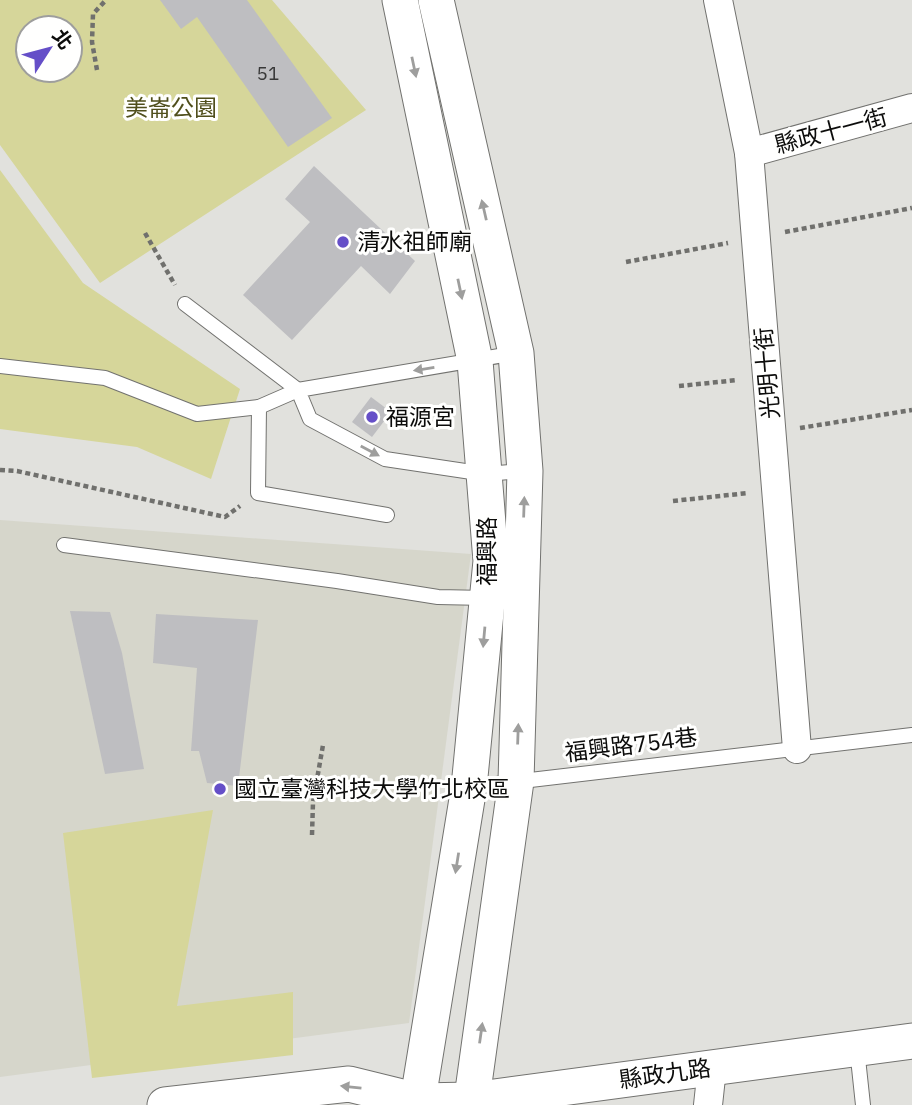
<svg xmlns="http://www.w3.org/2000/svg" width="912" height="1105" font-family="'IBM Plex Sans','Noto Sans TC',sans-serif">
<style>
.built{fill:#d6d6cb}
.green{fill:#d6d69a;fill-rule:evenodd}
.building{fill:#bebec1}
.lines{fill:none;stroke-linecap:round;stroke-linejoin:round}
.service-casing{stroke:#72726f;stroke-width:16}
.minor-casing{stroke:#72726f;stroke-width:30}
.tertiary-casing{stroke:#72726f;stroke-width:37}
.path{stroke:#70706d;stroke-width:4.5;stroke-dasharray:5 3.5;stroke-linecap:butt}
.service{stroke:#fff;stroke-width:14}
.minor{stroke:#fff;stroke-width:28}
.tertiary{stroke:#fff;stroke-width:35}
.oneway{fill:#9e9e9d}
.poi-dot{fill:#654fc8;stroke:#fffffe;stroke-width:2.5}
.labels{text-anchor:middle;stroke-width:6;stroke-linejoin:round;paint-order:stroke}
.number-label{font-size:19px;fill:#383838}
.park-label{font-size:23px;fill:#504f1c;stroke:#fffffe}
.street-label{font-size:23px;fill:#0c0c0b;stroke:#fffffe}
.poi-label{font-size:23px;fill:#0c0c0b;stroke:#fffffe;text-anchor:start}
</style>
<rect width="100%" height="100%" fill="#e1e1dd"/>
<polygon class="built" points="0,520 471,554 409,1023 0,1077"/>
<g class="green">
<path d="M0,0H272L366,110L100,283L0,145ZM28,28H70V70H28Z"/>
<polygon points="0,170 83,283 240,389 211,479 137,447 0,429"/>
<polygon points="213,810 177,1006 293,992 293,1055 92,1078 63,833"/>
</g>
<g class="building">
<polygon points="160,0 247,0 332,118 288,147 197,17 181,29"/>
<polygon points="314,166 415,261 390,294 361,266 292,340 243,295 310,222 285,199"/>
<polygon points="371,397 391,412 372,437 352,422"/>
<polygon points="70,611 110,612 122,653 144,769 105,774"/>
<polygon points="156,614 258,620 238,786 207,783 199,751 191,751 197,668 153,663"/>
</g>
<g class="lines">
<defs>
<g id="service">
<polyline points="185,304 298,390 259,407 258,493 387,515"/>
<polyline points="516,353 298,390 310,419 385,459 485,474 524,471"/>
<polyline points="0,366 105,378 197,414 259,407"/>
<polyline points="64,545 337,581 438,597 486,598"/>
<polyline points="471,787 912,735"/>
<polyline points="857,1049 863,1105"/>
</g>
<g id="minor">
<polyline points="718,0 749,153 797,749"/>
<polyline points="749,153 912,108"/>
<polyline points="708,1105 712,1068"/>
</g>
<g id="tertiary">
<polyline points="400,0 475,361 491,561 469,787 417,1105"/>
<polyline points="436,0 516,353 525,471 516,781 471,1105"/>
<polyline points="165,1105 349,1084 418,1101 472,1100 912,1041"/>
</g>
</defs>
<use href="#service" class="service-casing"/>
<use href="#minor" class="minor-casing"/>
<use href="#tertiary" class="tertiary-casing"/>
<g class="path">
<polyline points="97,70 92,42 93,14 106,0"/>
<polyline points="785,232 912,208"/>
<polyline points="145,233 175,285"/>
<polyline points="626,262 728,243"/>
<polyline points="679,386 738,380"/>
<polyline points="800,428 912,410"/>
<polyline points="0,470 17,471 225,517 240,506"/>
<polyline points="673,501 748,493"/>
<polyline points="312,835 313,802 323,745"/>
</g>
<use href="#service" class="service"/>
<use href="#minor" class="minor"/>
<use href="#tertiary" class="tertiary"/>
</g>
<defs><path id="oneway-solid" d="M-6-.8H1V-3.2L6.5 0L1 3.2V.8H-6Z" transform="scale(1.75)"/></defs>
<g class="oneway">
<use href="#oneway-solid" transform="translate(414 67) rotate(78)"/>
<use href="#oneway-solid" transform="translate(484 210) rotate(-103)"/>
<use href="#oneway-solid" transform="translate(460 289) rotate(78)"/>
<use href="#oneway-solid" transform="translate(424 369) rotate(171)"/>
<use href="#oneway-solid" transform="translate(370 451) rotate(28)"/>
<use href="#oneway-solid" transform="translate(524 507) rotate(-88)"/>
<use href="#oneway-solid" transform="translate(484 637) rotate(95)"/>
<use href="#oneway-solid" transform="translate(518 734) rotate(-88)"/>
<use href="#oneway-solid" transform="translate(457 863) rotate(99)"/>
<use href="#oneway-solid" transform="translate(481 1033) rotate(-82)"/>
<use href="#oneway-solid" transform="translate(351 1087) rotate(-174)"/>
</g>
<g class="poi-dot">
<circle cx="343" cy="242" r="7"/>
<circle cx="372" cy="417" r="7"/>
<circle cx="220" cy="789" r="7"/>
</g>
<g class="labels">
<g class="number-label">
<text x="268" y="80">51</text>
</g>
<g class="park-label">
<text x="171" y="116">美崙公園</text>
</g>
<g class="street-label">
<text transform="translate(831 131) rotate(-15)" y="8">縣政十一街</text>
<text transform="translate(767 373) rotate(-95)" y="8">光明十街</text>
<text transform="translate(487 551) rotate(-90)" y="8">福興路</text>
<text transform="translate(631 745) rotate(-7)" y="8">福興路754巷</text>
<text transform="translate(665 1074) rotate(-8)" y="8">縣政九路</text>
</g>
<g class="poi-label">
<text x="357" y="250">清水祖師廟</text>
<text x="386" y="425">福源宮</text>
<text x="234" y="797">國立臺灣科技大學竹北校區</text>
</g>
</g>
<g transform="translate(49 49) rotate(54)"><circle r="33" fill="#fffffe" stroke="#9e9e9d" stroke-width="2"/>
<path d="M0-5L12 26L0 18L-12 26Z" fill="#654fc8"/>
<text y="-10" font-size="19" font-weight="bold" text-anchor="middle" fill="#0c0c0b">北</text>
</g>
</svg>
